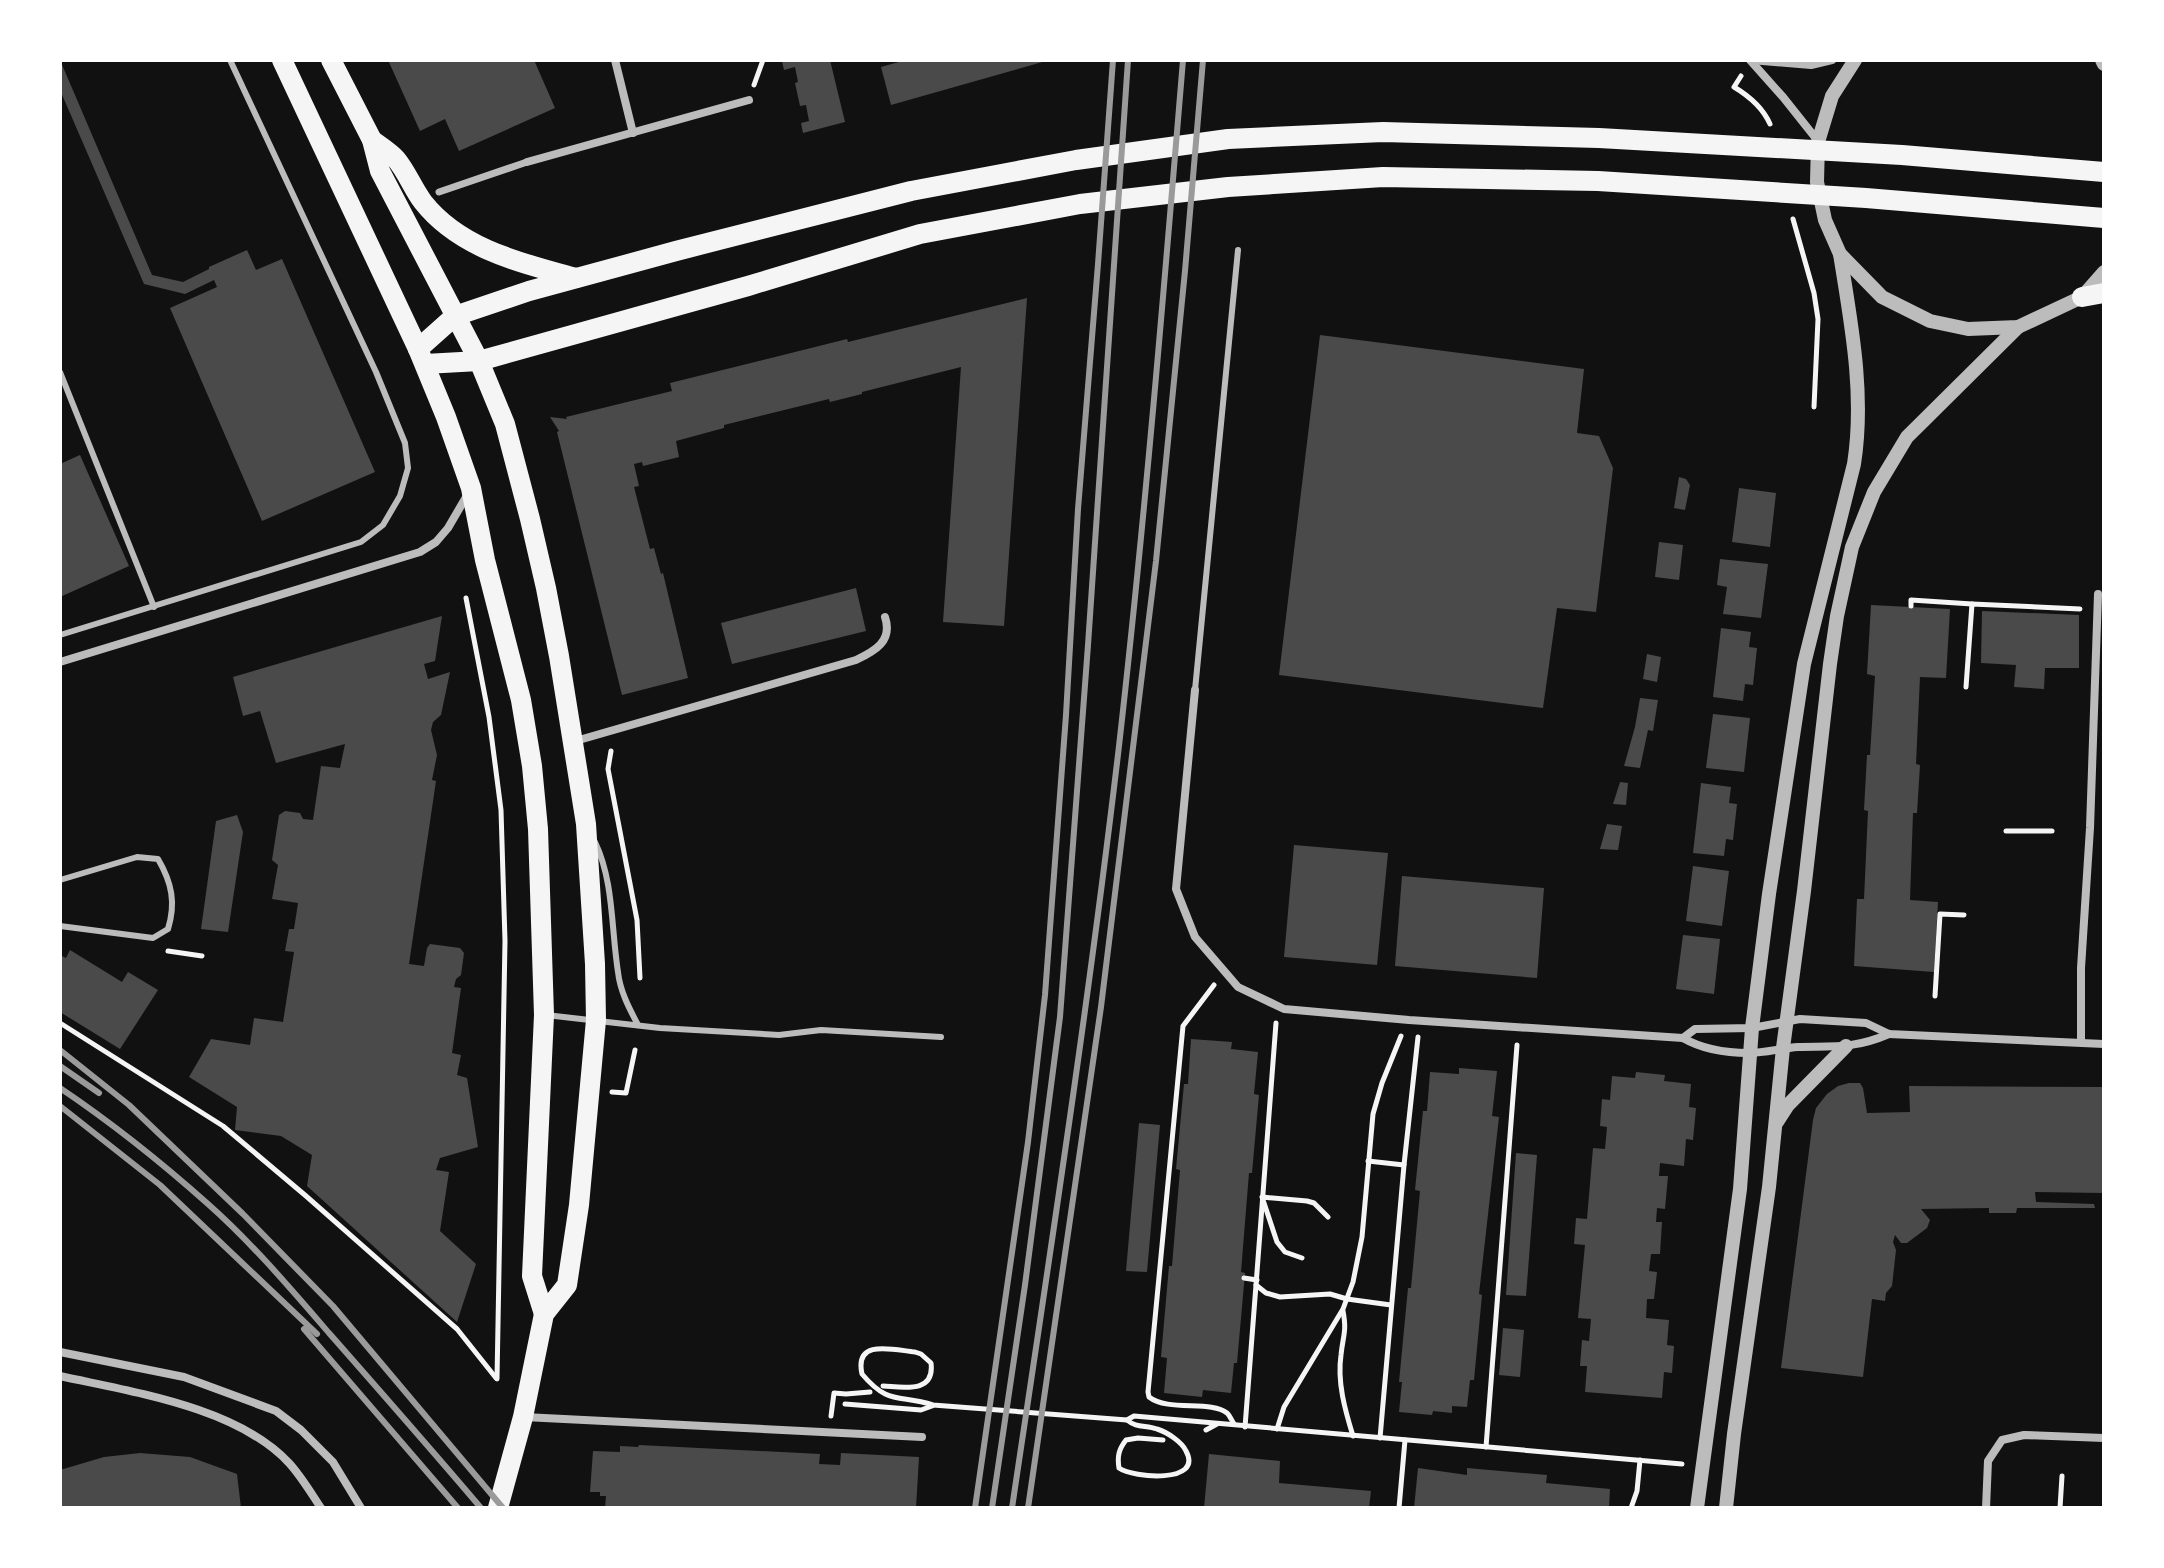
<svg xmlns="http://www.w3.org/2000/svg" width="2164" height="1568" font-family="'Nunito Sans',sans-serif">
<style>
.building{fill:#4a4a4a}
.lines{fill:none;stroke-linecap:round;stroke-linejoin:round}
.path{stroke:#f5f5f5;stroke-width:5}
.service{stroke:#bcbcbc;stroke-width:6}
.pedestrian{stroke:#bcbcbc;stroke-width:7}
.minor{stroke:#bcbcbc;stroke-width:8}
.tertiary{stroke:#bcbcbc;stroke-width:14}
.primary{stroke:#f5f5f5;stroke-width:20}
.rail{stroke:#9a9a9a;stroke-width:6}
</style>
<rect width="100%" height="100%" fill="#111"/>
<g class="building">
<polygon points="60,60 152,275 183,282 209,269 209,267 247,250 256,270 282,259 375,472 262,521 170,308 217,287 214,280 185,294 144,284 60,90"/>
<polygon points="388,60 534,60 555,108 459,151 445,119 420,131"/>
<polygon points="787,60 830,60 845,122 803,133 801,123 809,121 806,105 800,106 795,83 798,82 795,67 784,70 782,61"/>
<polygon points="906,60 1046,60 1046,61 891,105 881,67"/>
<polygon points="1027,298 1004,626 943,622 961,367 862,392 862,394 830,402 829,399 724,425 724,428 676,441 679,457 643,466 642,462 634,464 639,486 634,487 650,549 654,548 661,574 663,573 688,678 622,695 557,432 559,431 550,417 567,419 566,417 672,391 670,383 847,339 848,342"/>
<polygon points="1320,335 1584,369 1577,433 1599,436 1613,468 1596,612 1557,608 1543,708 1279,675"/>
<polygon points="80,455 129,566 60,597 60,464"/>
<polygon points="1679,477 1686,479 1690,485 1685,510 1674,508"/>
<polygon points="1739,488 1776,493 1770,547 1732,542"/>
<polygon points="1659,542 1683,545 1679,580 1655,577"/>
<polygon points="1720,559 1768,564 1761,618 1723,614 1727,587 1717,585"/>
<polygon points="856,588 866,631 732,664 721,623"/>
<polygon points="1871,605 1950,609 1946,678 1920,677 1916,764 1920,765 1917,813 1913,813 1910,900 1938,902 1934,972 1854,966 1857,899 1864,899 1868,811 1864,810 1867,755 1870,755 1875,676 1867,674"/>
<polygon points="1982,611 2079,615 2079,668 2045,668 2044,689 2014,687 2016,665 1981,663"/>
<polygon points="442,616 435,661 424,664 428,679 450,672 441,715 433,722 431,730 437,755 432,780 436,781 409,964 424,966 427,948 430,944 460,948 464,953 461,975 456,979 454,987 461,988 452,1053 461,1055 457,1075 467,1078 478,1147 440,1158 436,1170 449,1172 440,1231 476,1264 457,1322 307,1186 312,1155 281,1136 235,1130 237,1107 189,1077 211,1039 250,1045 254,1018 283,1022 294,952 285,951 289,929 294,929 298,903 272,899 278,865 272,860 279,815 285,811 300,813 303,819 313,820 321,766 340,768 345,744 276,763 260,711 243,716 233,677"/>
<polygon points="1721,628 1751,632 1749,647 1757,648 1753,685 1745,684 1743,701 1713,697"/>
<polygon points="1647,654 1661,657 1657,682 1643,679"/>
<polygon points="1640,698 1658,700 1653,731 1648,730 1640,768 1624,766 1635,727"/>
<polygon points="1713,714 1750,718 1744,772 1706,768"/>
<polygon points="1620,782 1628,783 1626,805 1613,804"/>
<polygon points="1701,783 1731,787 1729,803 1737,804 1733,840 1726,839 1724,856 1693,853"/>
<polygon points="237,815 243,832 228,932 201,929 216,821"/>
<polygon points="1607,824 1622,826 1618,850 1600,849"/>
<polygon points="1294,845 1388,853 1377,965 1284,957"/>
<polygon points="1693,866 1729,871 1722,926 1686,921"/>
<polygon points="1402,876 1544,888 1537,978 1395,966"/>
<polygon points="1683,935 1720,939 1714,994 1676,989"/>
<polygon points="70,950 122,982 128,972 158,990 120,1049 60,1012 60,955 66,958"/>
<polygon points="1191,1039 1232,1042 1231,1049 1258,1052 1254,1094 1259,1095 1252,1173 1249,1173 1241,1272 1245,1273 1237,1363 1234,1363 1231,1393 1203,1390 1202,1397 1164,1393 1167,1358 1161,1357 1169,1266 1172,1266 1180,1170 1176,1169 1184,1084 1188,1084"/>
<polygon points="1459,1068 1497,1071 1492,1116 1499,1117 1479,1294 1482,1295 1474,1380 1470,1380 1467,1407 1452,1406 1452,1413 1433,1411 1432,1415 1399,1412 1402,1382 1399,1382 1408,1288 1411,1288 1420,1191 1415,1190 1423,1111 1427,1111 1430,1072 1459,1074"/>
<polygon points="1636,1072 1665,1075 1664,1081 1691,1084 1689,1107 1696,1108 1693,1140 1686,1139 1684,1166 1660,1163 1659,1176 1668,1176 1665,1209 1657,1208 1656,1222 1662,1222 1660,1254 1651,1254 1649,1271 1657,1272 1654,1299 1647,1299 1646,1318 1669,1320 1667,1345 1674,1346 1672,1373 1664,1372 1662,1398 1585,1392 1587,1366 1580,1366 1582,1340 1589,1341 1591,1319 1578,1318 1585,1245 1574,1244 1576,1218 1587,1219 1593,1148 1605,1149 1607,1127 1600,1126 1602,1099 1610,1100 1612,1076 1635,1078"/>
<polygon points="1849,1083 1860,1083 1863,1088 1867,1113 1910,1112 1909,1086 2104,1087 2103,1193 2035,1192 2036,1202 2094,1204 2095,1208 2017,1208 2016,1213 1989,1213 1989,1208 1921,1209 1930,1220 1927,1228 1907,1243 1901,1243 1895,1235 1893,1242 1896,1250 1892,1286 1886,1293 1885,1301 1872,1299 1863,1377 1781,1368 1813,1120 1816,1108 1827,1094 1838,1086"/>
<polygon points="1139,1123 1160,1125 1147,1272 1126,1271"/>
<polygon points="1516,1153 1537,1155 1526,1296 1506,1295"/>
<polygon points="1503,1328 1524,1330 1520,1377 1499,1375"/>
<polygon points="639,1445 820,1454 819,1464 840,1465 841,1453 919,1457 916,1508 605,1508 606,1496 600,1496 600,1492 590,1492 593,1451 620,1452 620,1446 638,1447"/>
<polygon points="140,1453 190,1457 237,1474 241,1508 60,1508 60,1470 104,1457"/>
<polygon points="1209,1454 1280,1461 1279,1483 1371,1491 1369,1508 1204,1508"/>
<polygon points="1418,1468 1467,1475 1467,1468 1547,1475 1546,1483 1610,1489 1609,1508 1414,1508"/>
</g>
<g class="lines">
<g class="path">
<path d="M1741,76L1734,87C1749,96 1763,108 1770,124"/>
<polyline points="754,85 763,60"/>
<polyline points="1793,219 1814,293 1818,319 1814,407"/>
<polyline points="466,598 489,717 501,810 505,941 497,1379"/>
<polyline points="1911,606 1911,600 1972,604"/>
<polyline points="1966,687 1972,604 2080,609"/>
<polyline points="611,751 608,769 637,920 640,978"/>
<polyline points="2006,831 2052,831"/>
<polyline points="168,951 202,956"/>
<path d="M1214,985L1183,1026L1148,1392L1149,1397C1168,1412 1211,1400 1227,1413C1230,1416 1232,1421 1234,1424"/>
<polyline points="1935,996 1940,914 1964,915"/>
<polyline points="60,1023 223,1126 306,1196 457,1329 496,1378"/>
<polyline points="1276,1023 1256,1285 1266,1293 1280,1297 1330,1294 1347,1299 1391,1305"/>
<polyline points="612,1092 626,1093 635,1050"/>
<polyline points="1368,1161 1404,1165"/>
<polyline points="1302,1258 1285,1252 1277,1242 1262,1197 1307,1201 1314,1203 1328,1217"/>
<polyline points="1244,1278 1257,1280"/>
<path d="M1343,1311C1347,1332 1343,1335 1341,1355C1337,1382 1345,1410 1353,1436"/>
<path d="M883,1386C903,1387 935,1394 931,1363L921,1354L915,1352C894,1350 854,1338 862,1374C889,1406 899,1394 933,1405L1127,1420C1136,1428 1146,1425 1157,1429C1167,1432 1182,1442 1186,1451C1204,1484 1133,1478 1119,1468C1117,1456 1119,1449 1126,1440L1138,1438L1163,1440"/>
<polyline points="845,1404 921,1410 932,1406"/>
<polyline points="831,1416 834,1393 846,1394 870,1392"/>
<polyline points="1127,1420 1134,1416 1682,1464"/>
<polyline points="1245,1427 1256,1285"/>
<polyline points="1277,1429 1284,1407 1343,1309 1353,1282 1362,1237 1373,1114 1382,1083 1401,1036"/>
<polyline points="1206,1430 1217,1424"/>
<polyline points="1380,1438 1404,1165 1418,1037"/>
<polyline points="1486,1447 1517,1045"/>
<polyline points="1399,1508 1405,1440"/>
<polyline points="1631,1508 1637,1491 1640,1460"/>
<polyline points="2060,1508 2062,1476"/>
</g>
<g class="service">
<polyline points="60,372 154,607"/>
<polyline points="60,635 361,542 383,525 400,496 408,468 405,443 376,372 230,60"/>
<polyline points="1195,690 1238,250"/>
<path d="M595,842C614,882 611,928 618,972C620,991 629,1008 638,1025"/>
<path d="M60,880L137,857L158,859C172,883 176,903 168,929L153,938L60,926"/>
<polyline points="546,1015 660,1028 779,1035 821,1030 941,1037"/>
</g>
<polyline class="pedestrian" points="439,192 527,162"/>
<g class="minor">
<polyline points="615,60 633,133"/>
<polyline points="1750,60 1783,97 1818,141"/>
<polyline points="1751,60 1811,65 1832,60"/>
<polyline points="527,162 749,100"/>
<polyline points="60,662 420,552 436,542 448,528 469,492"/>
<path d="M1195,690L1176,889L1195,937L1238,987L1284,1009L1409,1020L1683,1038C1702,1049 1727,1053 1749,1053C1765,1053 1782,1048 1798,1047C1834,1046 1854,1049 1889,1034"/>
<path d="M572,742L856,660C875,651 893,641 885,617"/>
<polyline points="1683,1038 1695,1029 1752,1028 1800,1019 1866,1023 1889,1034 2104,1044"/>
<polyline points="2081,1041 2081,968 2090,828 2098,594"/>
<polyline points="60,1352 184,1377 276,1411 301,1430 333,1462 361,1508"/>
<path d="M60,1376C132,1392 237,1407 289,1463C301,1476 311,1493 321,1508"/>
<polyline points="524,1417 922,1437"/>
<polyline points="1986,1508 1988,1461 2002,1440 2024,1435 2104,1438"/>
</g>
<g class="tertiary">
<polyline points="1855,60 1832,96 1818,142 1817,182 1825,220 1840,254 1882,297 1930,321 1968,329 2018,327 2082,297 2104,272"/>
<polyline points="2102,60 2104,64"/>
<polyline points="1777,1122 1788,1105 1846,1046"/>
<path d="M1697,1508L1740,1189L1752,1028L1769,894L1804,664L1854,464C1865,394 1851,323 1840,254"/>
<polyline points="1726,1508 1734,1434 1769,1187 1783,1048 1804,891 1830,664 1837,616 1852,547 1874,492 1907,437 2018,327"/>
</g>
<g class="primary">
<polyline points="282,60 418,349 446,417 471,488 485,560 521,700 532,766 538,829 544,1015 532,1276 544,1314"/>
<polyline points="331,60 372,140 380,171 479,361 505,424 530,519 546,588 559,656 586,824 595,964 596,1020 579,1205 567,1285 544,1314 523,1417 498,1508"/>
<path d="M372,140C380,146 390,152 396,159C407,172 413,189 423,202C460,249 521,263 576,278"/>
<polyline points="2082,297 2104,293"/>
<polyline points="418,349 455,316 529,291 676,251 911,191 1076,160 1228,139 1383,132 1599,138 1902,155 2104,172"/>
<polyline points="425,364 479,361 748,286 920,234 1080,204 1228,187 1383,177 1598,181 1866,198 2104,218"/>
</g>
<g class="rail">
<polyline points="60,1050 129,1105 243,1214 333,1306 503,1508"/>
<polyline points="60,1066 99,1093"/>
<path d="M60,1088C112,1123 162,1163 208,1204C252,1243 291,1289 329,1333C380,1391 431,1449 481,1508"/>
<polyline points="60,1106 160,1185 317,1334"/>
<polyline points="304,1329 458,1508"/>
<polyline points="975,1508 1028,1142 1045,995 1066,715 1078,509 1098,264 1113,60"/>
<polyline points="992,1508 1025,1285 1060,1017 1088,645 1128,60"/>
<path d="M1012,1508C1050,1254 1089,1001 1119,746C1145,518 1164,289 1183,60"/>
<polyline points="1028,1508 1101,1007 1156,561 1185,271 1203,60"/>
</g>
</g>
<rect width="2164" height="1568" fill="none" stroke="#ffffff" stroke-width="124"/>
</svg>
